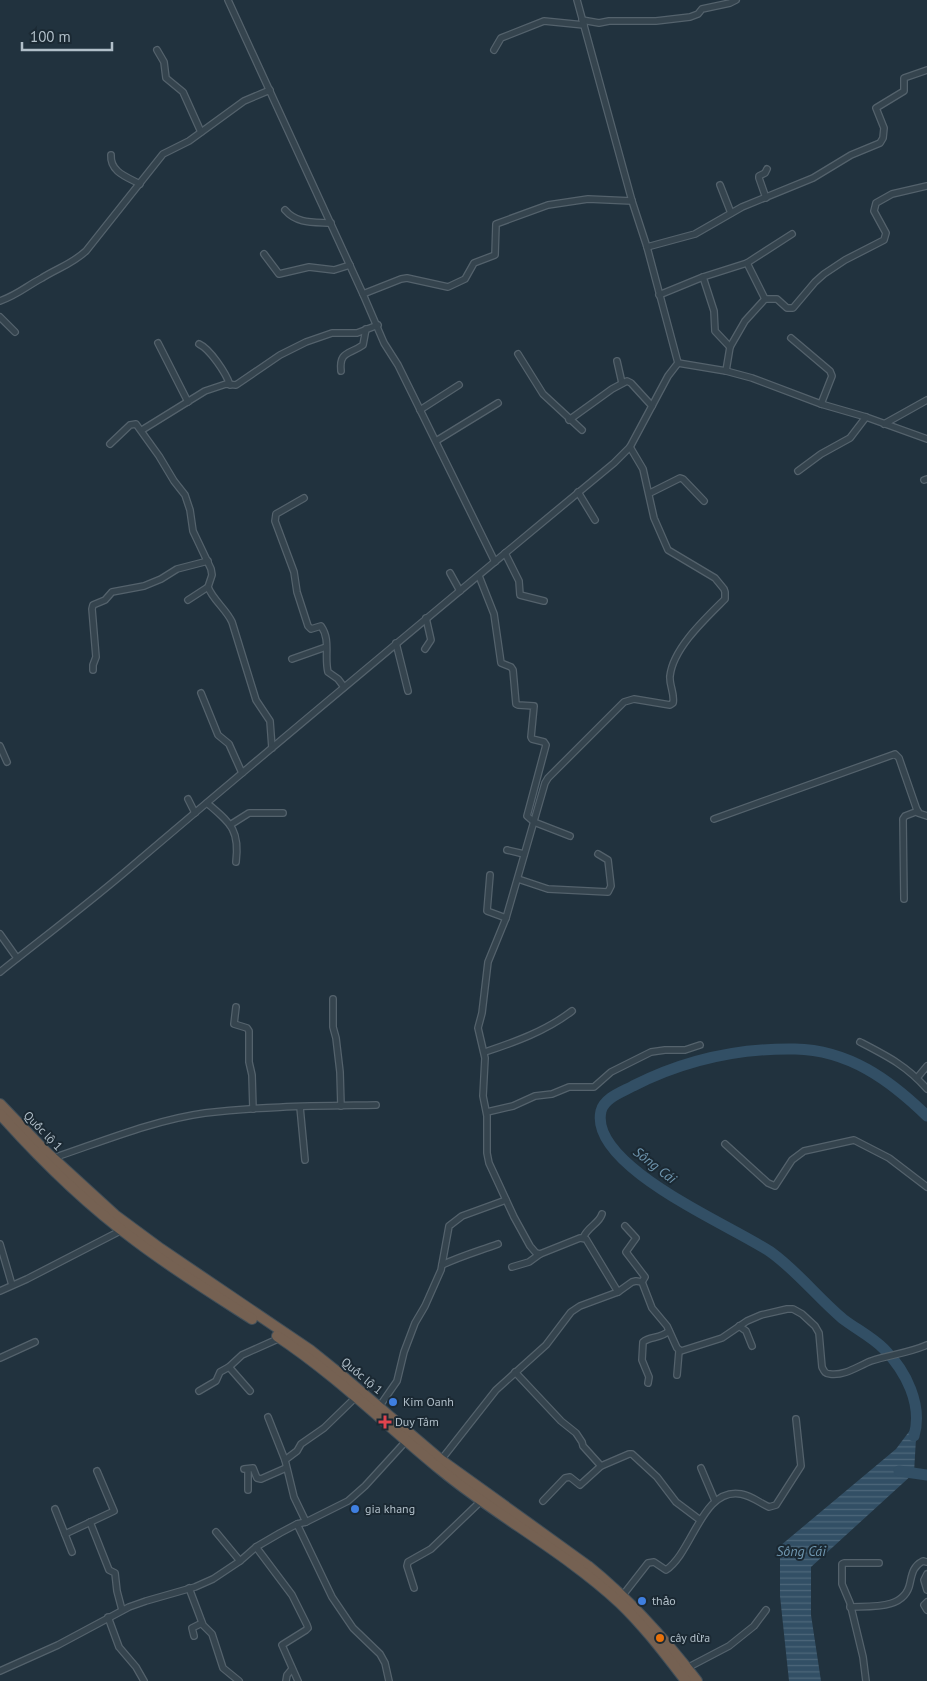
<svg xmlns="http://www.w3.org/2000/svg" width="927" height="1681" font-family="'PT Sans',sans-serif">
<style>
.water{fill:url(#water-rules)}
.lines{fill:none;stroke-linecap:round;stroke-linejoin:round}
.river{stroke:#324f65;stroke-width:11}
.street-casing{stroke:#54626c;stroke-width:8}
.highway-casing{stroke:#414f59;stroke-width:12}
.street{stroke:#35444e;stroke-width:5.5}
.highway{stroke:#756152;stroke-width:10}
.shop-dot{fill:#3f7fe0;stroke:#1b2933;stroke-width:2}
.health-dot{fill:#e0444e;stroke:#1b2933;stroke-width:2}
.food-dot{fill:#e8710a;stroke:#1b2933;stroke-width:2}
.labels{text-anchor:middle;stroke-width:4;stroke-linejoin:round;paint-order:stroke}
.street-label{font-size:12px;fill:#b1bfc9;stroke:#1b2933}
.poi-label{font-size:12px;fill:#b1bfc9;stroke:#1b2933;text-anchor:start}
.water-label{font-size:14px;font-style:italic;fill:#6f96af;stroke:#1b2933}
</style>
<defs>
<pattern id="water-rules" width="6" height="5" patternUnits="userSpaceOnUse" patternTransform="scale(1.25)"><rect width="6" height="5" fill="#324f65"/><path d="M0 2.5h6" fill="none" stroke="#4d677a"/></pattern>
</defs>
<rect width="100%" height="100%" fill="#21323e"/>
<polygon class="water" points="917,1421 914,1473 811,1567 811,1615 821,1681 789,1681 780,1596 780,1546 896,1449"/>
<g class="lines">
<g class="river">
<path d="M914,1436C923,1405 906,1371 884,1349C872,1337 856,1329 843,1319C818,1298 798,1272 772,1253C735,1227 588,1167 601,1111C604,1098 622,1092 633,1086C684,1060 739,1048 795,1049C849,1050 890,1080 927,1116"/>
<polyline points="899,1471 927,1475"/>
</g>
<defs>
<g id="street">
<polyline points="228,0 363,294 384,343 398,365 495,562"/>
<polyline points="582,20 599,23 609,21 656,21 690,17 698,14 702,9 730,3 736,0"/>
<polyline points="157,50 164,62 166,78 183,92 201,132"/>
<polyline points="494,50 501,38 544,21 584,25"/>
<path d="M111,155C110,172 127,177 140,184"/>
<polyline points="720,185 731,213"/>
<polyline points="766,198 759,178 759,176 765,173 767,169"/>
<path d="M285,210C297,224 313,222 331,223"/>
<polyline points="647,247 695,234 742,207 813,178 851,155 880,143 883,138 884,128 876,108 904,91 904,78 927,70"/>
<polyline points="264,254 279,274 309,267 334,270 350,265"/>
<polyline points="747,263 765,299 777,299 787,308 793,308 815,282 824,274 845,260 884,240 886,233 874,211 876,203 892,194 927,186"/>
<polyline points="703,277 714,311 715,331 730,347"/>
<polyline points="363,294 401,279 407,278 448,287 465,279 474,263 495,255 496,224 548,205 588,199 632,201"/>
<polyline points="659,295 703,277 747,263 792,234"/>
<path d="M0,301C19,294 25,287 42,278C58,268 72,264 86,251L163,154L189,141L244,101L270,90"/>
<polyline points="0,317 15,332"/>
<polyline points="791,338 830,371 832,376 821,404"/>
<polyline points="158,343 188,402"/>
<path d="M199,344C210,349 226,373 230,385"/>
<polyline points="518,354 543,394 582,430"/>
<polyline points="617,361 622,383"/>
<polyline points="678,363 726,371 752,378 821,404 866,417 927,439"/>
<path d="M341,371C339,351 349,355 363,345L366,329"/>
<polyline points="726,371 730,347 745,321 765,299"/>
<polyline points="420,410 459,385"/>
<polyline points="569,420 612,389 627,381 631,383 652,406"/>
<polyline points="884,424 927,400"/>
<polyline points="142,430 205,391 226,384 236,385 280,355 306,342 332,333 357,333 378,325"/>
<polyline points="436,441 498,403"/>
<path d="M110,444L130,425L136,424L159,456L174,481L185,495L190,510L193,531L211,569L212,575L208,587C213,600 226,609 232,622L256,700L270,721L272,748"/>
<polyline points="798,471 821,454 850,438 866,417"/>
<polyline points="924,480 927,479"/>
<polyline points="578,492 595,520"/>
<polyline points="650,493 680,478 683,479 704,501"/>
<path d="M304,498L276,514L275,521L294,572L297,592L308,626L311,629L321,626C331,640 324,656 328,672L338,679L344,687"/>
<polyline points="505,553 519,581 520,595 544,601"/>
<polyline points="450,573 460,591"/>
<polyline points="479,576 494,614 501,663 511,667 513,670 516,704 518,705 534,706 531,737 532,739 544,742 546,745 527,816 534,822 570,836"/>
<polyline points="188,600 208,587"/>
<polyline points="396,643 408,691"/>
<polyline points="425,649 431,640 426,618"/>
<polyline points="292,659 326,647"/>
<polyline points="93,670 93,665 96,657 92,609 93,605 105,600 112,592 144,586 161,579 177,569 208,561"/>
<polyline points="201,693 218,735 229,744 242,773"/>
<polyline points="0,746 7,762"/>
<polyline points="188,799 195,813"/>
<path d="M207,803C230,823 240,829 236,862"/>
<polyline points="714,819 895,754 899,758 918,813 927,816"/>
<polyline points="230,825 249,813 283,813"/>
<polyline points="507,850 524,854"/>
<polyline points="490,875 487,911 506,918"/>
<polyline points="518,879 548,889 608,892 611,886 608,860 598,854"/>
<polyline points="904,899 903,819 905,816 918,811"/>
<polyline points="0,934 17,958"/>
<path d="M0,972C44,937 89,903 131,867C291,731 452,597 614,463L630,447L668,376L678,363L647,247L632,201L577,0"/>
<polyline points="333,999 333,1027 336,1038 340,1072 341,1106"/>
<polyline points="236,1007 234,1024 247,1028 249,1031 249,1062 252,1075 253,1109"/>
<path d="M860,1042C887,1056 907,1066 927,1089"/>
<path d="M485,1052C515,1042 546,1031 572,1011"/>
<polyline points="917,1078 927,1066"/>
<polyline points="300,1107 305,1160"/>
<polyline points="487,1112 513,1106 535,1096 552,1094 569,1087 594,1087 611,1072 651,1052 665,1050 685,1050 700,1045"/>
<polyline points="725,1144 768,1183 775,1186 792,1160 804,1151 854,1140 889,1158 927,1187"/>
<path d="M53,1158C101,1142 154,1120 205,1113C262,1106 319,1106 376,1105"/>
<polyline points="625,1226 636,1238 626,1252 645,1277 642,1282"/>
<path d="M583,1238C588,1226 599,1224 602,1214"/>
<polyline points="0,1244 12,1285"/>
<path d="M442,1265C461,1256 479,1251 498,1244"/>
<polyline points="512,1267 529,1262 540,1254"/>
<polyline points="0,1291 27,1279 122,1230"/>
<path d="M618,1292L586,1239L580,1238L540,1254L536,1253L530,1246L514,1217L489,1163L487,1153V1116L483,1096L485,1058L478,1028L482,1013L488,962L506,918L545,783L548,778L624,702L634,699L670,705L673,703C675,694 669,685 670,676C673,648 706,618 725,599V592L724,589L715,578L668,550L654,518L643,469L630,447"/>
<polyline points="739,1326 746,1331 752,1346"/>
<polyline points="0,1358 35,1342"/>
<polyline points="229,1367 250,1391"/>
<polyline points="515,1372 561,1421 576,1433 582,1442 583,1446 601,1466"/>
<polyline points="677,1375 679,1351"/>
<path d="M648,1383L649,1377L642,1360L643,1342C650,1336 660,1339 669,1331"/>
<polyline points="199,1391 216,1381 220,1372 229,1367 242,1355 280,1338"/>
<polyline points="379,1407 397,1381 404,1352 415,1323 425,1306 441,1270 449,1226 462,1216 506,1200"/>
<polyline points="268,1417 285,1460"/>
<path d="M441,1460L496,1390L546,1345L571,1312L580,1306L618,1292L632,1282L636,1281L642,1282L652,1308L667,1326L677,1348L681,1351L722,1338L747,1321L761,1315L787,1309H793L802,1314L815,1326L819,1333L822,1367C824,1371 825,1374 830,1374C845,1376 858,1366 871,1361C889,1355 909,1353 927,1345"/>
<polyline points="701,1468 715,1501"/>
<polyline points="244,1469 253,1468 257,1478 261,1479 286,1468"/>
<polyline points="248,1469 248,1490"/>
<polyline points="543,1501 565,1478 570,1477 580,1485 601,1466 629,1454 632,1454 657,1477 676,1502 700,1520"/>
<polyline points="55,1509 72,1552"/>
<polyline points="90,1522 109,1570 115,1573 117,1591 122,1610"/>
<polyline points="306,1522 294,1497 285,1460 297,1451 301,1444 324,1428 356,1397"/>
<polyline points="297,1524 332,1597 353,1628 380,1654 385,1663 389,1681"/>
<polyline points="216,1532 240,1561"/>
<polyline points="65,1534 114,1511 97,1471"/>
<polyline points="256,1547 292,1595 307,1625 308,1628 306,1630 282,1645 298,1681"/>
<polyline points="927,1574 924,1580 927,1590"/>
<polyline points="189,1588 203,1625 212,1634 223,1668 239,1681"/>
<polyline points="414,1588 407,1566 408,1562 431,1549 481,1501"/>
<path d="M623,1595L648,1563L654,1562L666,1570C693,1552 702,1487 741,1494C752,1496 760,1503 769,1507L776,1505L801,1466L796,1419"/>
<polyline points="927,1602 924,1605 927,1610"/>
<path d="M850,1607C871,1606 905,1610 910,1583C912,1574 913,1566 923,1561L927,1562"/>
<polyline points="108,1617 119,1647 136,1667 144,1681"/>
<polyline points="194,1636 192,1628 202,1623"/>
<polyline points="687,1668 729,1646 754,1626 766,1610"/>
<polyline points="0,1671 58,1645 129,1607 146,1601 195,1587 213,1579 240,1561 256,1547 280,1533 297,1524 306,1522 348,1501 365,1486 407,1440"/>
<polyline points="286,1681 287,1675 292,1669"/>
<polyline points="866,1681 863,1657 850,1603 842,1584 842,1564 844,1563 879,1563"/>
</g>
<g id="highway">
<path d="M0,1104L45,1151L115,1215L161,1249L310,1350L346,1379L441,1460L588,1566C630,1600 664,1638 697,1681"/>
<path d="M0,1114C41,1160 86,1204 136,1241C173,1269 213,1294 252,1319"/>
<path d="M277,1336C336,1375 386,1425 441,1470C498,1517 565,1552 620,1603C645,1627 665,1654 686,1681"/>
</g>
</defs>
<use href="#street" class="street-casing"/>
<use href="#highway" class="highway-casing"/>
<use href="#street" class="street"/>
<use href="#highway" class="highway"/>
</g>
<g class="shop-dot">
<circle cx="393" cy="1402" r="5"/>
<circle cx="355" cy="1509" r="5"/>
<circle cx="642" cy="1601" r="5"/>
</g>
<path class="health-dot" d="M382.5 1414.5h5v5h5v5h-5v5h-5v-5h-5v-5h5z"/>
<circle class="food-dot" cx="660" cy="1638" r="5"/>
<g class="labels">
<g class="street-label">
<text transform="translate(43 1131) rotate(46)" y="4">Quốc lộ 1</text>
<text transform="translate(362 1376) rotate(40)" y="4">Quốc lộ 1</text>
</g>
<g class="poi-label">
<text x="403" y="1406">Kim Oanh</text>
<text x="395" y="1426">Duy Tâm</text>
<text x="365" y="1513">gia khang</text>
<text x="652" y="1605">thảo</text>
<text x="670" y="1642">cây dừa</text>
</g>
<g class="water-label">
<text transform="translate(655 1165) rotate(38)" y="5">Sông Cái</text>
<text x="801" y="1556">Sông Cái</text>
</g>
</g>
<path d="M22 42v8h90v-8" fill="none" stroke="#b1bfc9" stroke-width="2.5"/>
<text x="30" y="42" font-size="15" fill="#b1bfc9" stroke="#1b2933" stroke-width="4" paint-order="stroke">100 m</text>
</svg>
